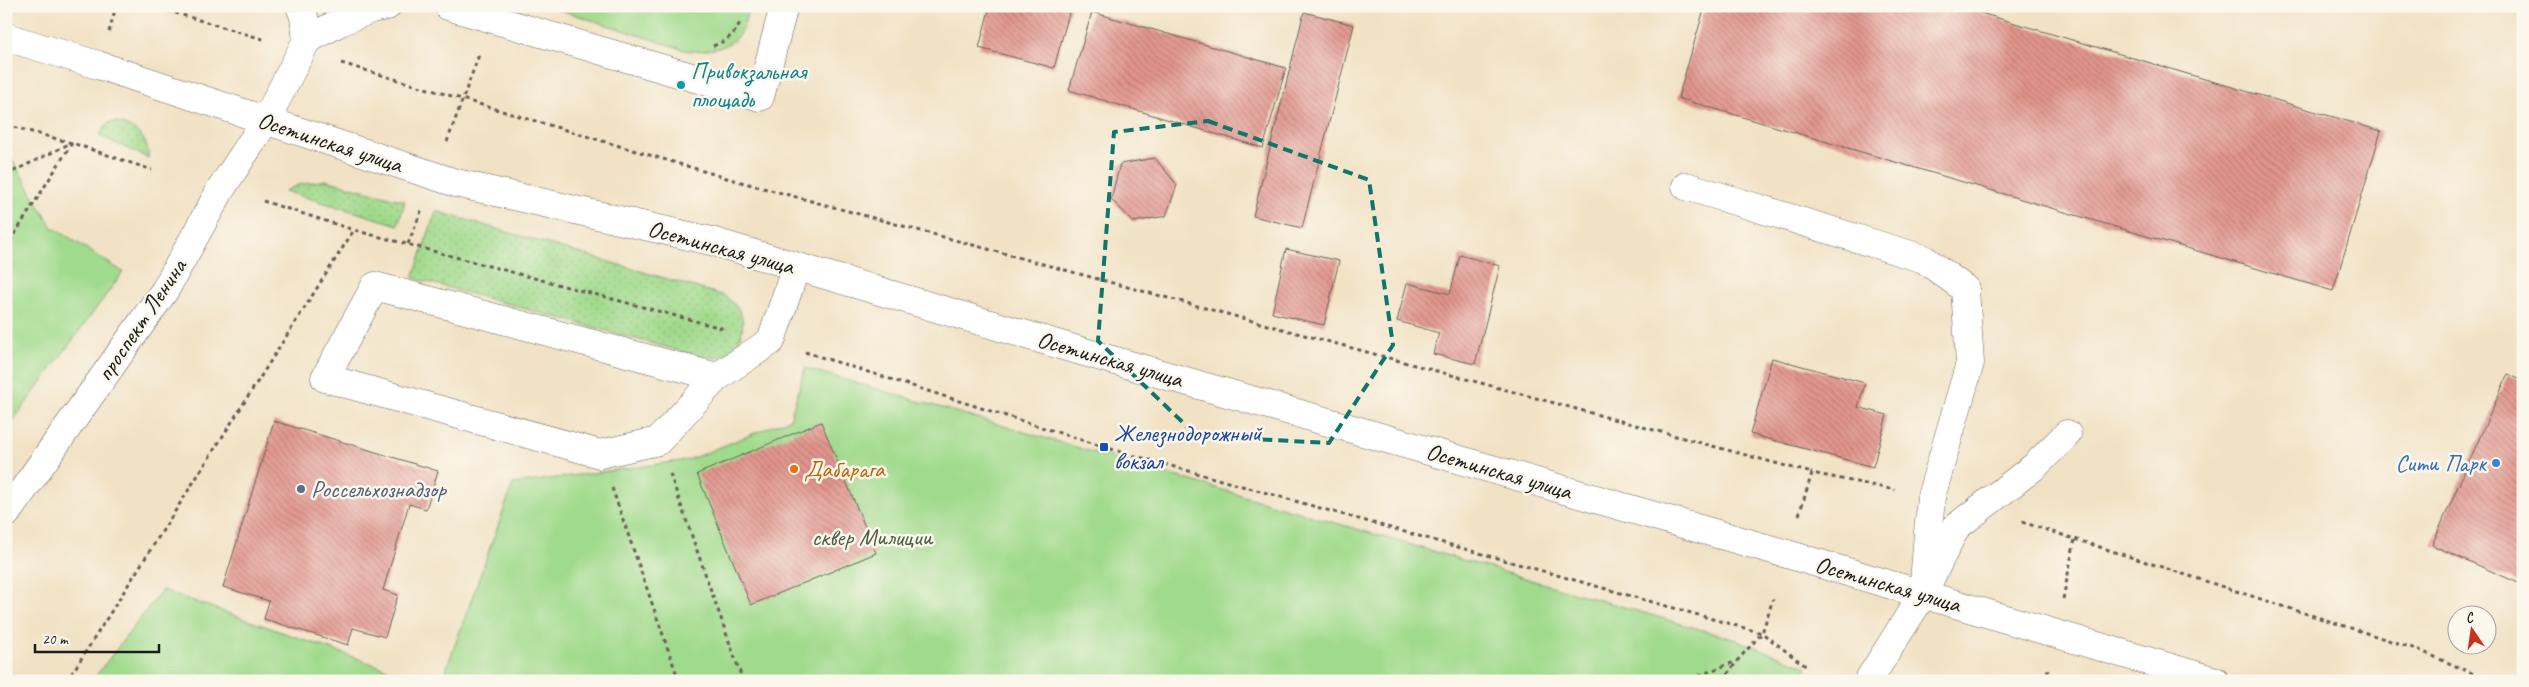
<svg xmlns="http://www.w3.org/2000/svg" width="2529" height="687" font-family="Caveat,sans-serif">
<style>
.grass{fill:url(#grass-dots);stroke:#5e7b54}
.park{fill:#a0da8c;stroke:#5e7b54}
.building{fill:url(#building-back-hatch)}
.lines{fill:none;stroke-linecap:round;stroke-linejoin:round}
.minor-casing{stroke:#676157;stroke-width:29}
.major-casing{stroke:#676157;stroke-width:29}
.path{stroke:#676157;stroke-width:3;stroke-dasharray:4 4;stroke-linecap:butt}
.minor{stroke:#fff;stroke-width:28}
.major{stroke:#fff;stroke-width:28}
.marked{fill:none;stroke:#0f766e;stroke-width:4;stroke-dasharray:10 6;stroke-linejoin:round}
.culture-dot{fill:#0f9aa8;stroke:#fbf7ec;stroke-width:2}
.transit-dot{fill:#1a4fb4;stroke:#fbf7ec;stroke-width:2}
.shop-dot{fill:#3f7fe0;stroke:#fbf7ec;stroke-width:2}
.food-dot{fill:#e8710a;stroke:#fbf7ec;stroke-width:2}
.service-dot{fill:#5c6f8a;stroke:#fbf7ec;stroke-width:2}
.labels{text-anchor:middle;stroke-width:5;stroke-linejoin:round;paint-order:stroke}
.culture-label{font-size:24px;fill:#0d838f;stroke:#fbf7ec;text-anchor:start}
.street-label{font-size:24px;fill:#1c1c1c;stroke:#fbf7ec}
.transit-label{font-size:24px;fill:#164399;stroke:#fbf7ec;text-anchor:start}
.shop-label{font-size:24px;fill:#366cbe;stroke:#fbf7ec;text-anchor:end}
.food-label{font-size:24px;fill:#c56008;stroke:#fbf7ec;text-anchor:start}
.service-label{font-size:24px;fill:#4e5e75;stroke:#fbf7ec;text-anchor:start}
.park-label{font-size:24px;fill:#4a5e43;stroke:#fbf7ec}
</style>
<defs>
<pattern id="grass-dots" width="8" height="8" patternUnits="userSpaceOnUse" patternTransform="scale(1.25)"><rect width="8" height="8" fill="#a0da8c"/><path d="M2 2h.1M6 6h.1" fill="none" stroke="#89ba78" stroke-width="1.8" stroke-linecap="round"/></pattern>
<pattern id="building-back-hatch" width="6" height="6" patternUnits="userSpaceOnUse" patternTransform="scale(1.25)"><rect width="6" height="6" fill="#e2958d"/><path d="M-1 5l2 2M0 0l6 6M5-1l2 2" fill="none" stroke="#b67972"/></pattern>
</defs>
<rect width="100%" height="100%" fill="#fbf7ec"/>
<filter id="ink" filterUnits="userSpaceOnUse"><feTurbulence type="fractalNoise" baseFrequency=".02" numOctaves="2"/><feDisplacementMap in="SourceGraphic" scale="10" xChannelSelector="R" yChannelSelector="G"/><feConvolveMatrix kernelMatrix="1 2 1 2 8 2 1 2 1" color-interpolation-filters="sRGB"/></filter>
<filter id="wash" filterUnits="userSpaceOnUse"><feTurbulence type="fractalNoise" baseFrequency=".0096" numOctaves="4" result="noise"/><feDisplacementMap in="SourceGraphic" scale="20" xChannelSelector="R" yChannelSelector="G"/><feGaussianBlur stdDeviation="1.12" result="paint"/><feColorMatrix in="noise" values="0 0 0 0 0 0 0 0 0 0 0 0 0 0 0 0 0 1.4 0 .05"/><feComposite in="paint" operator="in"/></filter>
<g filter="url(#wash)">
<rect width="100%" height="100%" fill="#f1e2c5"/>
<g class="grass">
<path d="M116,122C134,127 149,137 148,158L100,136L107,123Z"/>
<polygon points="325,180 405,201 398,225 285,191 298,185"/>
<path d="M436,211L725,296C729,300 736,305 739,310C749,327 737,354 718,357C713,358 707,357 702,357L413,278Z"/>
</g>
<g class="park">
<path d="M548,6H749C746,14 745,27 740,33C729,50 706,51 688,51Z"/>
<polygon points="6,149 51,226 123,272 6,430"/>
<polygon points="805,368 1740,641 1807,667 1798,681 442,681 513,484 688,460 790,419"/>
<polygon points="162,590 421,681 92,681"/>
</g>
<g id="blocks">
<g class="building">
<polygon points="990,6 1071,6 1054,68 979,48"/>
<polygon points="1705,6 1957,6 2381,131 2333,291 1678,98"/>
<polygon points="1092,12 1286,68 1263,148 1069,90"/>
<polygon points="1304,12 1354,25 1302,228 1253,216"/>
<polygon points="1155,158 1177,185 1166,216 1133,222 1111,199 1120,164"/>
<polygon points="1286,249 1339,261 1324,325 1272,313"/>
<polygon points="1460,255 1500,266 1475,364 1433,354 1439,333 1397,321 1407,283 1450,294"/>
<polygon points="1772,358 1865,383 1858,407 1887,415 1873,467 1750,434"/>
<polygon points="2508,374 2523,381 2523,585 2432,545"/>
<polygon points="274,421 438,471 426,509 409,504 383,590 398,595 385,637 353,628 348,645 264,619 269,601 223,587"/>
<polygon points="821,422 876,553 751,605 697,474"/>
</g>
</g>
</g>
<g filter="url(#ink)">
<use href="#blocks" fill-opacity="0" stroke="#676157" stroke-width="1"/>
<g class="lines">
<defs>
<g id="minor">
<polyline points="300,6 304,17 307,40"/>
<polyline points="448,6 760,97 784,6"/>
<polyline points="266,120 307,40 340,22 371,9 387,6"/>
<polyline points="1686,186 1924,259 1965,289 1970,363 1931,497 1923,594"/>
<polygon points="375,286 717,377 658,441 600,454 325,378"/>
<polyline points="717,377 771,341 796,267"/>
<polyline points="1930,579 1956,527 2035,466 2067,434"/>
</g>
<g id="major">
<polyline points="6,37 98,65 456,183 711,241 1067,347 1787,554 2215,681"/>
<polyline points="6,514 165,290 221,189 266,120"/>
<polyline points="1868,681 1923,594"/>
</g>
</defs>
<use href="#minor" class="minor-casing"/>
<use href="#major" class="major-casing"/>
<g class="path">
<polyline points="152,6 266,40"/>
<polyline points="109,32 116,6"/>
<path d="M713,46C728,40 736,34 741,19"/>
<polyline points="341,63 730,179 1812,473"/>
<polyline points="6,125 72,143 152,170"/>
<polyline points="447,142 480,52"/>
<polyline points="6,175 71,143"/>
<polyline points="263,201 354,230"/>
<polyline points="408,244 422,209"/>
<polyline points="6,248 72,143"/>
<polyline points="805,352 1104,447 1762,633 1807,667"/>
<polyline points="670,474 743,681"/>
<polyline points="612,488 679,681"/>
<polyline points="1799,515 1812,473 1895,490"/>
<polyline points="2022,522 2419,650 2490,681"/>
<polyline points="2063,599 2075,539"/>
<polyline points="67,681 354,230 725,329"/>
<polyline points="1684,681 1737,661"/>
<polyline points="1723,681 1737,661 1762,633 1773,599"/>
<polyline points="1983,681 1987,679 1996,681"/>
<polyline points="2046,681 2048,669"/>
</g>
<use href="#minor" class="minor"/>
<use href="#major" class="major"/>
</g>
</g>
<path class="marked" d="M1208,121L1369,180L1393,345L1329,443L1197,436L1098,341L1114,132Z"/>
<circle class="culture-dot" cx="681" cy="85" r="5"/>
<rect class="transit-dot" x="1099" y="442" width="10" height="10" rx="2.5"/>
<circle class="shop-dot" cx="2496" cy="463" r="5"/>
<circle class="food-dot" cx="794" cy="469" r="5"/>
<circle class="service-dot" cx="301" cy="489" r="5"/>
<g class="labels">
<g class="culture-label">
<text x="691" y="79">Привокзальная<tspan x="691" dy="28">площадь</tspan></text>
</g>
<g class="street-label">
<text transform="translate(330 142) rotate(18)" y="8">Осетинская улица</text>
<text transform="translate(721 247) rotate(15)" y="8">Осетинская улица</text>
<text transform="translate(141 320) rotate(-56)" y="8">проспект Ленина</text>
<text transform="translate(1110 359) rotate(16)" y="8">Осетинская улица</text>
<text transform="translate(1499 471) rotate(16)" y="8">Осетинская улица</text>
<text transform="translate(1888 584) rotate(16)" y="8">Осетинская улица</text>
</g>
<g class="transit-label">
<text x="1114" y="441">Железнодорожный<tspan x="1114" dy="28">вокзал</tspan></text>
</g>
<g class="shop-label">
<text x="2486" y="471">Сити Парк</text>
</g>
<g class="food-label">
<text x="804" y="477">Дабарага</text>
</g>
<g class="service-label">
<text x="311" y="497">Россельхознадзор</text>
</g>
<g class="park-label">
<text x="872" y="545">сквер Милиции</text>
</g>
</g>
<rect width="2529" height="687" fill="none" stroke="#fbf7ec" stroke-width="25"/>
<g transform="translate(2472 630) rotate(347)"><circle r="24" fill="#fbf7ec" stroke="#a29f99"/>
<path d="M0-4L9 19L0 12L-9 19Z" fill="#c8321e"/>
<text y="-8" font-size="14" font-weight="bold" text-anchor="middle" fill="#1c1c1c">С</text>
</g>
<path d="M35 644v8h124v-8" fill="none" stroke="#1c1c1c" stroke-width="2.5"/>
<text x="42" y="644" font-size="15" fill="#1c1c1c" stroke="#fbf7ec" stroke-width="4" paint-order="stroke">20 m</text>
</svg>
